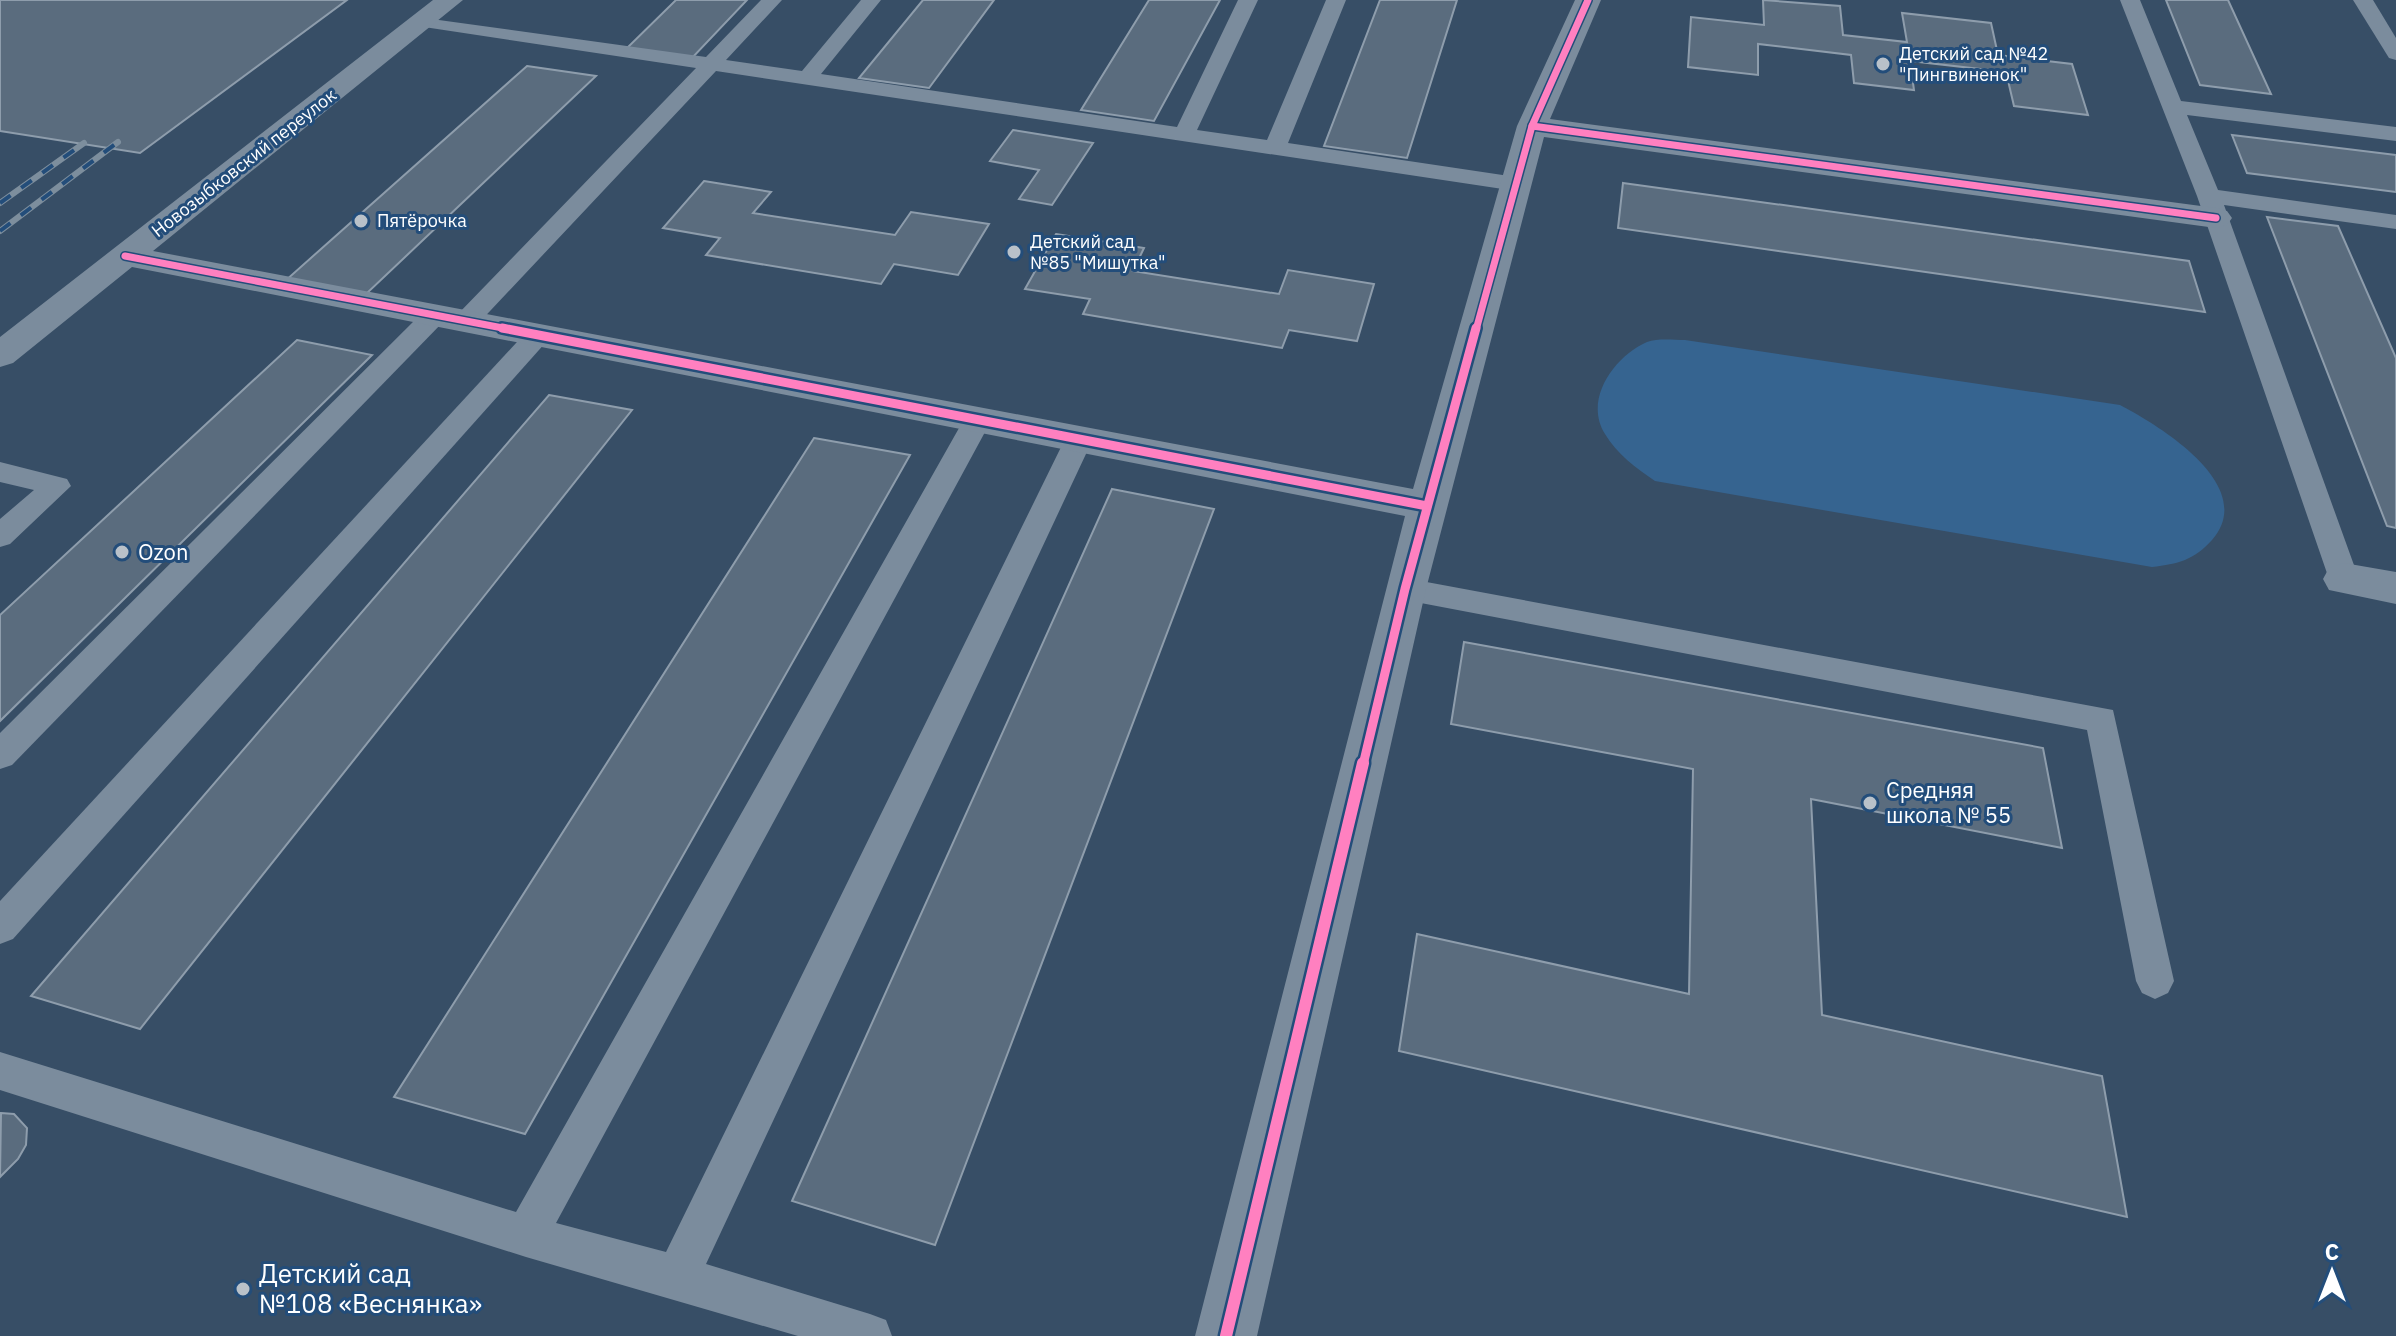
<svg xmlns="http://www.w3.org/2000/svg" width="2396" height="1336" font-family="'IBM Plex Sans',sans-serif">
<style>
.green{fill:#366490}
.building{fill:#5a6c7e;stroke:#8e9dac;stroke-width:2}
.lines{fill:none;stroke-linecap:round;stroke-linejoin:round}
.service{fill:#7b8c9d;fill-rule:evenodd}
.minor{fill:#7b8c9d;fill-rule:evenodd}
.rail-casing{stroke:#7d8e9d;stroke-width:6}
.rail{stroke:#234d7a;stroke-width:4;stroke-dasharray:13;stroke-linecap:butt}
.cycleway-far2-casing{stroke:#234d7a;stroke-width:10}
.cycleway-far1-casing{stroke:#234d7a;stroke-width:14}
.cycleway-casing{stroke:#234d7a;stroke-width:17}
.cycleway-far2{stroke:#ff80c0;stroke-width:7}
.cycleway-far1{stroke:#ff80c0;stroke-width:9}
.cycleway{stroke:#ff80c0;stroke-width:12}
.poi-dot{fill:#b9c1c9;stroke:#234d7a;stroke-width:3}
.labels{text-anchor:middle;stroke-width:6;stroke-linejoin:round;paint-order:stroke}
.far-poi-label{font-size:18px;fill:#fff;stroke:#234d7a;text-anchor:start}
.far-street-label{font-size:18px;fill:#fff;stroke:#234d7a}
.poi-label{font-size:22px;fill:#fff;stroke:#234d7a;text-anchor:start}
.near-poi-label{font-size:26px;fill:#fff;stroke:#234d7a;text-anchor:start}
</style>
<rect width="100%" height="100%" fill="#374e66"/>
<path class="green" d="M1685,340L2120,405C2160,426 2259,486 2212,540C2194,560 2178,564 2152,567L1655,481C1636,468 1617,454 1605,434C1583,399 1615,356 1647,342C1658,338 1673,340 1685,340Z"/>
<g class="building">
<polygon points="0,0 347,0 140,153 0,131"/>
<polygon points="676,0 747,0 692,58 626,49"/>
<polygon points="923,0 994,0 929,88 859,78"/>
<polygon points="1149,0 1220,0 1154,121 1081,110"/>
<polygon points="1380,0 1457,0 1407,158 1324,146"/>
<polygon points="1763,0 1840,6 1843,35 1907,42 1902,13 1991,23 1998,55 2072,64 2088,115 2014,106 2006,72 1910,61 1914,90 1854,83 1851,55 1758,44 1758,75 1688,67 1691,17 1764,25"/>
<polygon points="2166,0 2228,0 2271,94 2200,85"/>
<polygon points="527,66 596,76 365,295 285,281"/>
<polygon points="1013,130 1093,143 1052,205 1019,199 1039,170 990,161"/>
<polygon points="2232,135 2396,155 2396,192 2247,173"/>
<polygon points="704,181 771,192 753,213 895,235 911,212 989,224 958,275 894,264 881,284 706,255 720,238 663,228"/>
<polygon points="1623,183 2189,261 2205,312 1618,228"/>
<polygon points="2267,217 2338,226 2396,358 2396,528 2387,526"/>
<polygon points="1056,234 1144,248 1133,271 1279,294 1288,270 1374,284 1357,341 1289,330 1282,348 1083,314 1090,299 1025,289"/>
<polygon points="297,340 372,355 0,721 0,615"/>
<polygon points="549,395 632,410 140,1029 31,996"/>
<polygon points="814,438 910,455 525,1134 394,1097"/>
<polygon points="1112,489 1214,509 935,1245 792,1201"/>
<polygon points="1464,642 2043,748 2062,848 1811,799 1822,1015 2102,1076 2127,1217 1399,1051 1417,934 1689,994 1693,769 1451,724"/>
<polygon points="1,1113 14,1114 27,1128 26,1145 18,1159 0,1177"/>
</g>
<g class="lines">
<g class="service">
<polygon points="761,0 782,0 726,60 802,71 861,0 881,0 821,74 1177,127 1238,0 1258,0 1197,130 1267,140 1326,0 1346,0 1288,143 1516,177 1527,184 1516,191 716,71 475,327 457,327 453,321 457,315 696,68 424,27 417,25 414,21 417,17 706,57"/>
<polygon points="2120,0 2140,0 2181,101 2396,127 2396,141 2187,115 2218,190 2396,215 2396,229 2224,205 2359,579 2355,587 2344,590 2333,587 2329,579 2197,196"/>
<polygon points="2353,0 2373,0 2396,38 2396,60 2389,58"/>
<polygon points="435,307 448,315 444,321 12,765 0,769 0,733 426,309"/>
<polygon points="538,327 547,329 551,335 547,341 13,939 0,944 0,901 529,329"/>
<polygon points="977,412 987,414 991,421 556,1223 666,1252 1065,439 1069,432 1089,432 1093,439 706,1264 870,1314 886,1320 892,1336 798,1336 526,1257 0,1090 0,1052 516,1212 963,421 967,414"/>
<polygon points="0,462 67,479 71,486 10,544 0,547 0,519 34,490 0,482"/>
<polygon points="1405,578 2113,710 2174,981 2168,993 2155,999 2142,993 2136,981 2087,730 1405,600 1394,597 1390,589 1394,581"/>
</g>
<g class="minor">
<polygon points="433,0 463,0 153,251 1413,489 1517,126 1575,0 1601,0 1550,119 2216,208 2227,211 2232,218 2227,225 2216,228 1544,137 1426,589 1257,1336 1195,1336 1405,516 132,267 13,363 0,367 0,337"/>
<polygon points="2344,563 2396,572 2396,604 2329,590 2323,579 2329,568"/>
</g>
<defs>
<g id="rail">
<polyline points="0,203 84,143"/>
<polyline points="0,231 118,142"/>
</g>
</defs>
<use href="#rail" class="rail-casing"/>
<use href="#rail" class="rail"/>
<defs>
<g id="cycleway-far2">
<polyline points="1532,126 2216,218"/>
<polyline points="125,256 513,330"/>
<polyline points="1476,330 1532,126 1588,0"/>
</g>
<g id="cycleway-far1">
<polyline points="502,328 1427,506"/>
<polyline points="1363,765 1405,589 1476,328"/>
</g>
<polyline id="cycleway" points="1226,1336 1363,763"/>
</defs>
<use href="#cycleway-far2" class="cycleway-far2-casing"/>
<use href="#cycleway-far1" class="cycleway-far1-casing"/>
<use href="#cycleway" class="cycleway-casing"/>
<use href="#cycleway-far2" class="cycleway-far2"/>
<use href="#cycleway-far1" class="cycleway-far1"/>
<use href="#cycleway" class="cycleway"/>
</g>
<g class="poi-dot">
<circle cx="1883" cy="64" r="8"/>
<circle cx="361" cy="221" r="8"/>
<circle cx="1014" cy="252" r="8"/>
<circle cx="122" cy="552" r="8"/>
<circle cx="1870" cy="803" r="8"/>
<circle cx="243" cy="1289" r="8"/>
</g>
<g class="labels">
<g class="far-poi-label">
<text x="1899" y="60">Детский сад №42<tspan x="1899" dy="21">"Пингвиненок"</tspan></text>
<text x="377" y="227">Пятёрочка</text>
<text x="1030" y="248">Детский сад<tspan x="1030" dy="21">№85 "Мишутка"</tspan></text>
</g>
<g class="far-street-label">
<text transform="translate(244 163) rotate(-38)" y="6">Новозыбковский переулок</text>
</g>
<g class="poi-label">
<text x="138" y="560">Ozon</text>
<text x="1886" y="798">Средняя<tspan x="1886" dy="25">школа № 55</tspan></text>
</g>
<g class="near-poi-label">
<text x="259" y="1283">Детский сад<tspan x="259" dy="30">№108 «Веснянка»</tspan></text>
</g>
</g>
<g transform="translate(2332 1272)" stroke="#234d7a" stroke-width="6" paint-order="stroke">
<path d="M0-6L14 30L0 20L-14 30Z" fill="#ffffff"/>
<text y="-12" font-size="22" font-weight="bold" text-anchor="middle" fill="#ffffff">С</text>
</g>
</svg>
